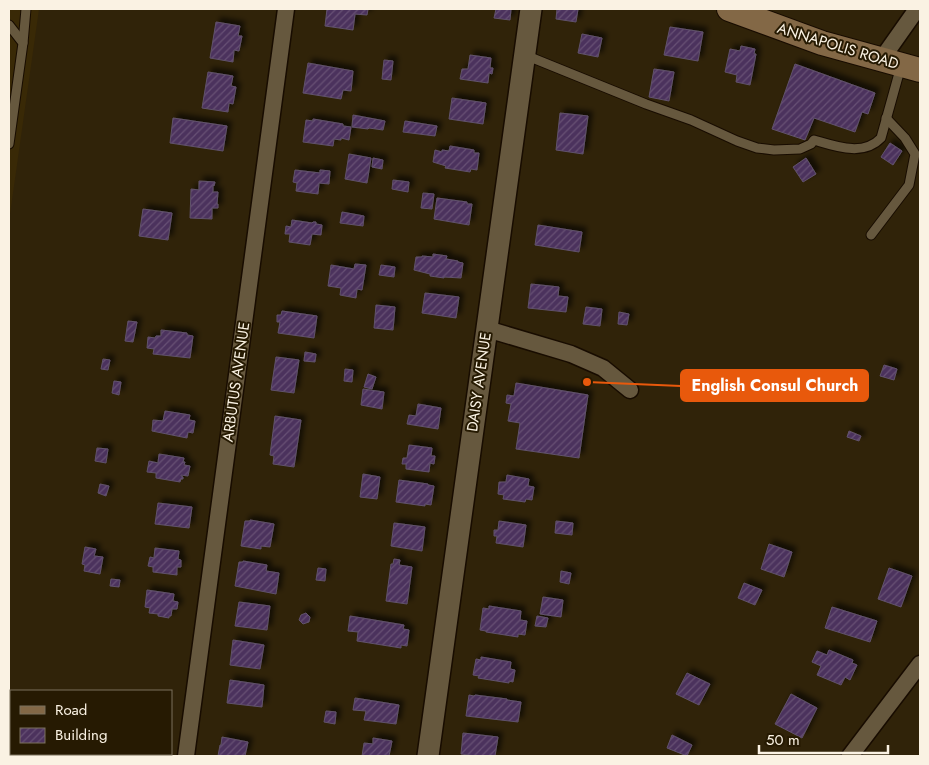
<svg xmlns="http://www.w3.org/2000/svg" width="929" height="765" font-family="Jost,sans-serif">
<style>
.built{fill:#392906}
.building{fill:url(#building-hatch);stroke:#60526b;filter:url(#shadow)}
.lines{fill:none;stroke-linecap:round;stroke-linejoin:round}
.service-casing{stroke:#180c00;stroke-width:11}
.minor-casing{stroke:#180c00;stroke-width:19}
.tertiary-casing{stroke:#180c00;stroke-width:24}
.secondary-casing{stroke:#180c00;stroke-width:26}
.service{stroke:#66583e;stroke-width:9}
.minor{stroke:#66583e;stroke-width:16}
.tertiary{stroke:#66583e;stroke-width:21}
.secondary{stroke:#836846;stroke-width:24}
.labels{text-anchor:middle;stroke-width:4;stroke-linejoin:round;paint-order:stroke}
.street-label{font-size:15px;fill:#faf2e3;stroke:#261a02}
.leader{fill:none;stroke:#e8590c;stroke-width:2}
.callout-dot{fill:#e8590c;stroke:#261a02;stroke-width:2}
.callout{fill:#e8590c;stroke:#e8590c;stroke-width:2}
.callout-label{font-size:16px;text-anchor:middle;font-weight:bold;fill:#fff}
</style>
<defs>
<pattern id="building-hatch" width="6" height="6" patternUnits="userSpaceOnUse" patternTransform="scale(1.25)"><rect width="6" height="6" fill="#4c325d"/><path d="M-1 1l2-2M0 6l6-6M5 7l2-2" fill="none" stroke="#675074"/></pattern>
<filter id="shadow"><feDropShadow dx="4.5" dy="-4.5" stdDeviation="2.5" flood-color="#0009"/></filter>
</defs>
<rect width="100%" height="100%" fill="#302309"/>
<polygon class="built" points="9,9 39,9 9,221"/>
<g class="building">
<polygon points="327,9 368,9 367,15 355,14 353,30 325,26"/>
<polygon points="496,9 511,9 510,20 494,18"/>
<polygon points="557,9 578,9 576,22 556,19"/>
<polygon points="216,22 240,26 238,36 242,36 239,51 234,50 233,62 210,58"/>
<polygon points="670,27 703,32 698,61 664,55"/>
<polygon points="582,34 602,38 598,57 578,53"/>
<polygon points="741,46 755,49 754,54 756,54 750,85 736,82 737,75 725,72 730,49 740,51"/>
<polygon points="470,55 491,58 490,68 493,68 492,74 489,73 488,83 460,79 462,69 468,69"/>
<polygon points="384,60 393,61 391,80 382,79"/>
<polygon points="308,63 353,71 351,91 343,90 341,99 303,93"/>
<polygon points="795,64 875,93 868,114 862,112 855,132 814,118 805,140 772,129"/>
<polygon points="654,69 674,72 669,101 649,97"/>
<polygon points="208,72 233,76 231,86 236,87 233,104 229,103 228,112 202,108"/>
<polygon points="452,98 486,103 483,124 449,119"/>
<polygon points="560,113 588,116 583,154 556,150"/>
<polygon points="353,115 385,121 383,130 369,128 368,129 352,127"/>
<polygon points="173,118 227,126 223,151 170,143"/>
<polygon points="313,119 343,124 343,126 351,127 349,140 341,138 341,140 334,139 333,146 303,142 306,120 313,121"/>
<polygon points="405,121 437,126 435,136 403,132"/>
<polygon points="890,143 902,151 893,165 881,157"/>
<polygon points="450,146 474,150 474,153 479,153 477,170 471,169 470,172 445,168 446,166 433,162 435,150 442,152 442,150 449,151"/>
<polygon points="349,154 371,158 367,183 345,179"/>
<polygon points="373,158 383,160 382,169 372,167"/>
<polygon points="806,158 816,174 803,182 793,167"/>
<polygon points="295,170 320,173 320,170 330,171 329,184 319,183 318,194 296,191 297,183 293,182"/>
<polygon points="393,180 409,182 408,192 392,189"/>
<polygon points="199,181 215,182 214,186 213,185 213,192 218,192 217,204 218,204 218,208 212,208 212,219 190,218 191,189 199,190"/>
<polygon points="423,193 434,194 432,209 421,208"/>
<polygon points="437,198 467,202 467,204 472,204 469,225 434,219"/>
<polygon points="143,209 172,213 168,240 139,236"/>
<polygon points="342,212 364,216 363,226 340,223"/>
<polygon points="292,220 312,223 313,222 316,222 316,224 322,225 321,235 312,234 310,245 289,242 290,234 285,234 286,226 291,227"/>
<polygon points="538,225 582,232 579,252 535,245"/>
<polygon points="433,254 447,256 446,259 458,261 458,262 463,263 461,278 444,277 444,278 430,276 430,274 414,270 416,257 422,257 422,256 433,257"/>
<polygon points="355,264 366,265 362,290 357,289 356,298 340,295 341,288 328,286 331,265 354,269"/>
<polygon points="381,265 395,267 394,277 379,275"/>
<polygon points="531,284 559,287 558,296 568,297 566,312 528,308"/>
<polygon points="425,293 459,297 456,318 422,313"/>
<polygon points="376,305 395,307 393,330 374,328"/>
<polygon points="586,307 602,309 600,326 583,324"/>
<polygon points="282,311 317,316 314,338 278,333 280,322 277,322 277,315 281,315"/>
<polygon points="619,312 629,314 627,325 618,324"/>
<polygon points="128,321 137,322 133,342 125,341"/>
<polygon points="161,330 187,333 187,335 193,336 190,358 153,354 154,349 147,348 148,337 155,338 156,336 161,336"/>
<polygon points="305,352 316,354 315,362 304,361"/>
<polygon points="276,357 299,360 294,393 271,390"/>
<polygon points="103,359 110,360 108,370 101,369"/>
<polygon points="884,365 897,369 894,380 880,376"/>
<polygon points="345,369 353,370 352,382 344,381"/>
<polygon points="368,374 376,377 372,389 364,387"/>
<polygon points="114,381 121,382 119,395 112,393"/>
<polygon points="516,383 588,395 579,458 516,449 520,423 508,421 511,404 506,403 507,395 514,396"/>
<polygon points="363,389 384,392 382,409 361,405"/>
<polygon points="418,404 441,408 438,429 407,424 409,415 416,416"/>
<polygon points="165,411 190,415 189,420 195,421 193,433 188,432 187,438 152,431 153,420 163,421"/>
<polygon points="275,416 301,420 294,467 273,464 274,456 270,455"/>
<polygon points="849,431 861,436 859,441 847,437"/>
<polygon points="409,445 432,448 431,456 435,456 434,464 430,463 429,472 406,469 406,464 402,464 403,458 407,458"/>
<polygon points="97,448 108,449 106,463 95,461"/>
<polygon points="159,454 184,458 183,462 185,462 184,465 190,466 188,476 181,475 181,476 183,477 183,479 181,479 180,482 156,478 156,473 147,472 149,461 158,463"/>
<polygon points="363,474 380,477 377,499 360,497"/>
<polygon points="507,475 529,479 528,486 534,487 532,500 526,499 525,502 503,499 504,495 498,494 499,482 506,482"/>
<polygon points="399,480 428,484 428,485 434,486 431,505 425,504 425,506 396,502"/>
<polygon points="100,484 109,486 106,496 98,493"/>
<polygon points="158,503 192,507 189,528 155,524"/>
<polygon points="250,520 274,524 270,547 261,546 261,549 241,546 245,521 250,521"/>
<polygon points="499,521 526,525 523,547 496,543 497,536 494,536 494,530 498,530"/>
<polygon points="556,521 573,523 572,535 555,533"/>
<polygon points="394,523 425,527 422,551 391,546"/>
<polygon points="769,544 792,552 784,577 761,569"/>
<polygon points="85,547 96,549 94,556 103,557 100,574 84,571 85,565 82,564"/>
<polygon points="155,548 179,551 178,559 181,560 181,567 177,567 177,575 153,572 153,567 148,566 150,557 154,558"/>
<polygon points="394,559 400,560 399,565 412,567 407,604 386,601 391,564 393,564"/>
<polygon points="243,561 267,565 266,571 279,573 276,594 235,586 239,562 243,562"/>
<polygon points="318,568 326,569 325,581 316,580"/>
<polygon points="889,568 912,576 901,607 878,599"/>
<polygon points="561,571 571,573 569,584 560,582"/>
<polygon points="111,579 120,580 119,587 110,586"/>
<polygon points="744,583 762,590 755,605 738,598"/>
<polygon points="147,590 174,594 173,601 178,602 177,609 172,609 171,616 169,616 169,618 158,616 158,614 149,613 150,608 145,607"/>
<polygon points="543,597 563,600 561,617 540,614"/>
<polygon points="239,602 270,606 267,630 235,626"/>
<polygon points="489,606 521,611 520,620 527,621 525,635 518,634 518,637 486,632 486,631 480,630 483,608 489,609"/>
<polygon points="832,607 877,621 870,642 825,628"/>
<polygon points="306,613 310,617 309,622 303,624 299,620 301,615"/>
<polygon points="350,616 404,625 403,629 409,630 407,646 401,645 401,648 357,641 358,632 348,631"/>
<polygon points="537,616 548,618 546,627 535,626"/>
<polygon points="233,640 264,645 260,669 230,665"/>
<polygon points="829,650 853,660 852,663 857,665 850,680 845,677 841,685 817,675 821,666 812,662 817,651 827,655"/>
<polygon points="481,657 511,662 510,669 515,670 513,682 509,681 509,683 478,678 479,676 473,675 476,659 481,660"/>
<polygon points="687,673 710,684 699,705 676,694"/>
<polygon points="230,680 264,685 262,707 227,703"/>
<polygon points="791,694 817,708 802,738 775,724"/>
<polygon points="469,695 474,696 475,695 507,699 507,700 521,702 518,722 466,716"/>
<polygon points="355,698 399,705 396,724 364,720 366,711 353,710"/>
<polygon points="326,711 336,712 335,724 324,722"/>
<polygon points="463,733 498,737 495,756 476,756 461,754"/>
<polygon points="672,735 692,745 687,756 667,748"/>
<polygon points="222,737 248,742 245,756 218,756 220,745 221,745"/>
<polygon points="373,738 392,741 389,756 362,756 364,743 373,744"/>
</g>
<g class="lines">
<defs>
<g id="service">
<polyline points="9,25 23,43 9,144"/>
<polyline points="23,43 26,9"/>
<path d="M525,55L646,104L691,120L737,141L757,148L774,150L800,149L811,144L814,140C835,146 863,157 881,138L901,66"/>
<polyline points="871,235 909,185 915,154 905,138 886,118"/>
</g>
<g id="minor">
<polyline points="881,60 917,9"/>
<polyline points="487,329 571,354 603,368 630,390"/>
<polyline points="186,756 286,9"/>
<polyline points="850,756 920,664"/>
</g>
<polyline id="tertiary" points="428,756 531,9"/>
<polyline id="secondary" points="729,9 822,43 920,70"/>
</defs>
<use href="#service" class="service-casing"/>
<use href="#minor" class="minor-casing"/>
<use href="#tertiary" class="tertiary-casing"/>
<use href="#secondary" class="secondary-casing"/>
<use href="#service" class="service"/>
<use href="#minor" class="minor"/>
<use href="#tertiary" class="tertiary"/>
<use href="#secondary" class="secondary"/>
</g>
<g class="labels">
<g class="street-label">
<text transform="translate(838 46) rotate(17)" y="5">ANNAPOLIS ROAD</text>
<text transform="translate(236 382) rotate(-82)" y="5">ARBUTUS AVENUE</text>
<text transform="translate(479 382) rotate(-82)" y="5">DAISY AVENUE</text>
</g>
</g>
<path class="leader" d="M587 382L681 386"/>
<circle class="callout-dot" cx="587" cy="382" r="5"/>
<rect class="callout" x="681" y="370" width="187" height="31" rx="5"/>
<g class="callout-label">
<text x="775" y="391">English Consul Church</text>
</g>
<rect width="929" height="765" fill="none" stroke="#faf2e3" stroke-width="20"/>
<rect x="10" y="690" width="162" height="65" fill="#261a02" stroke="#7b705c"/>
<rect x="20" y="706" width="25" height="8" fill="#836846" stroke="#7b705c"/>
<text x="55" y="715" font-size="15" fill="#faf2e3">Road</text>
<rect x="20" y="728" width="25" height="15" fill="url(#building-hatch)" stroke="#7b705c"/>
<text x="55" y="740" font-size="15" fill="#faf2e3">Building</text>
<path d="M759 745v8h129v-8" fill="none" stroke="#faf2e3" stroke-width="2.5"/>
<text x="766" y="745" font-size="15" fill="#faf2e3" stroke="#261a02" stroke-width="4" paint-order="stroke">50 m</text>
</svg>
